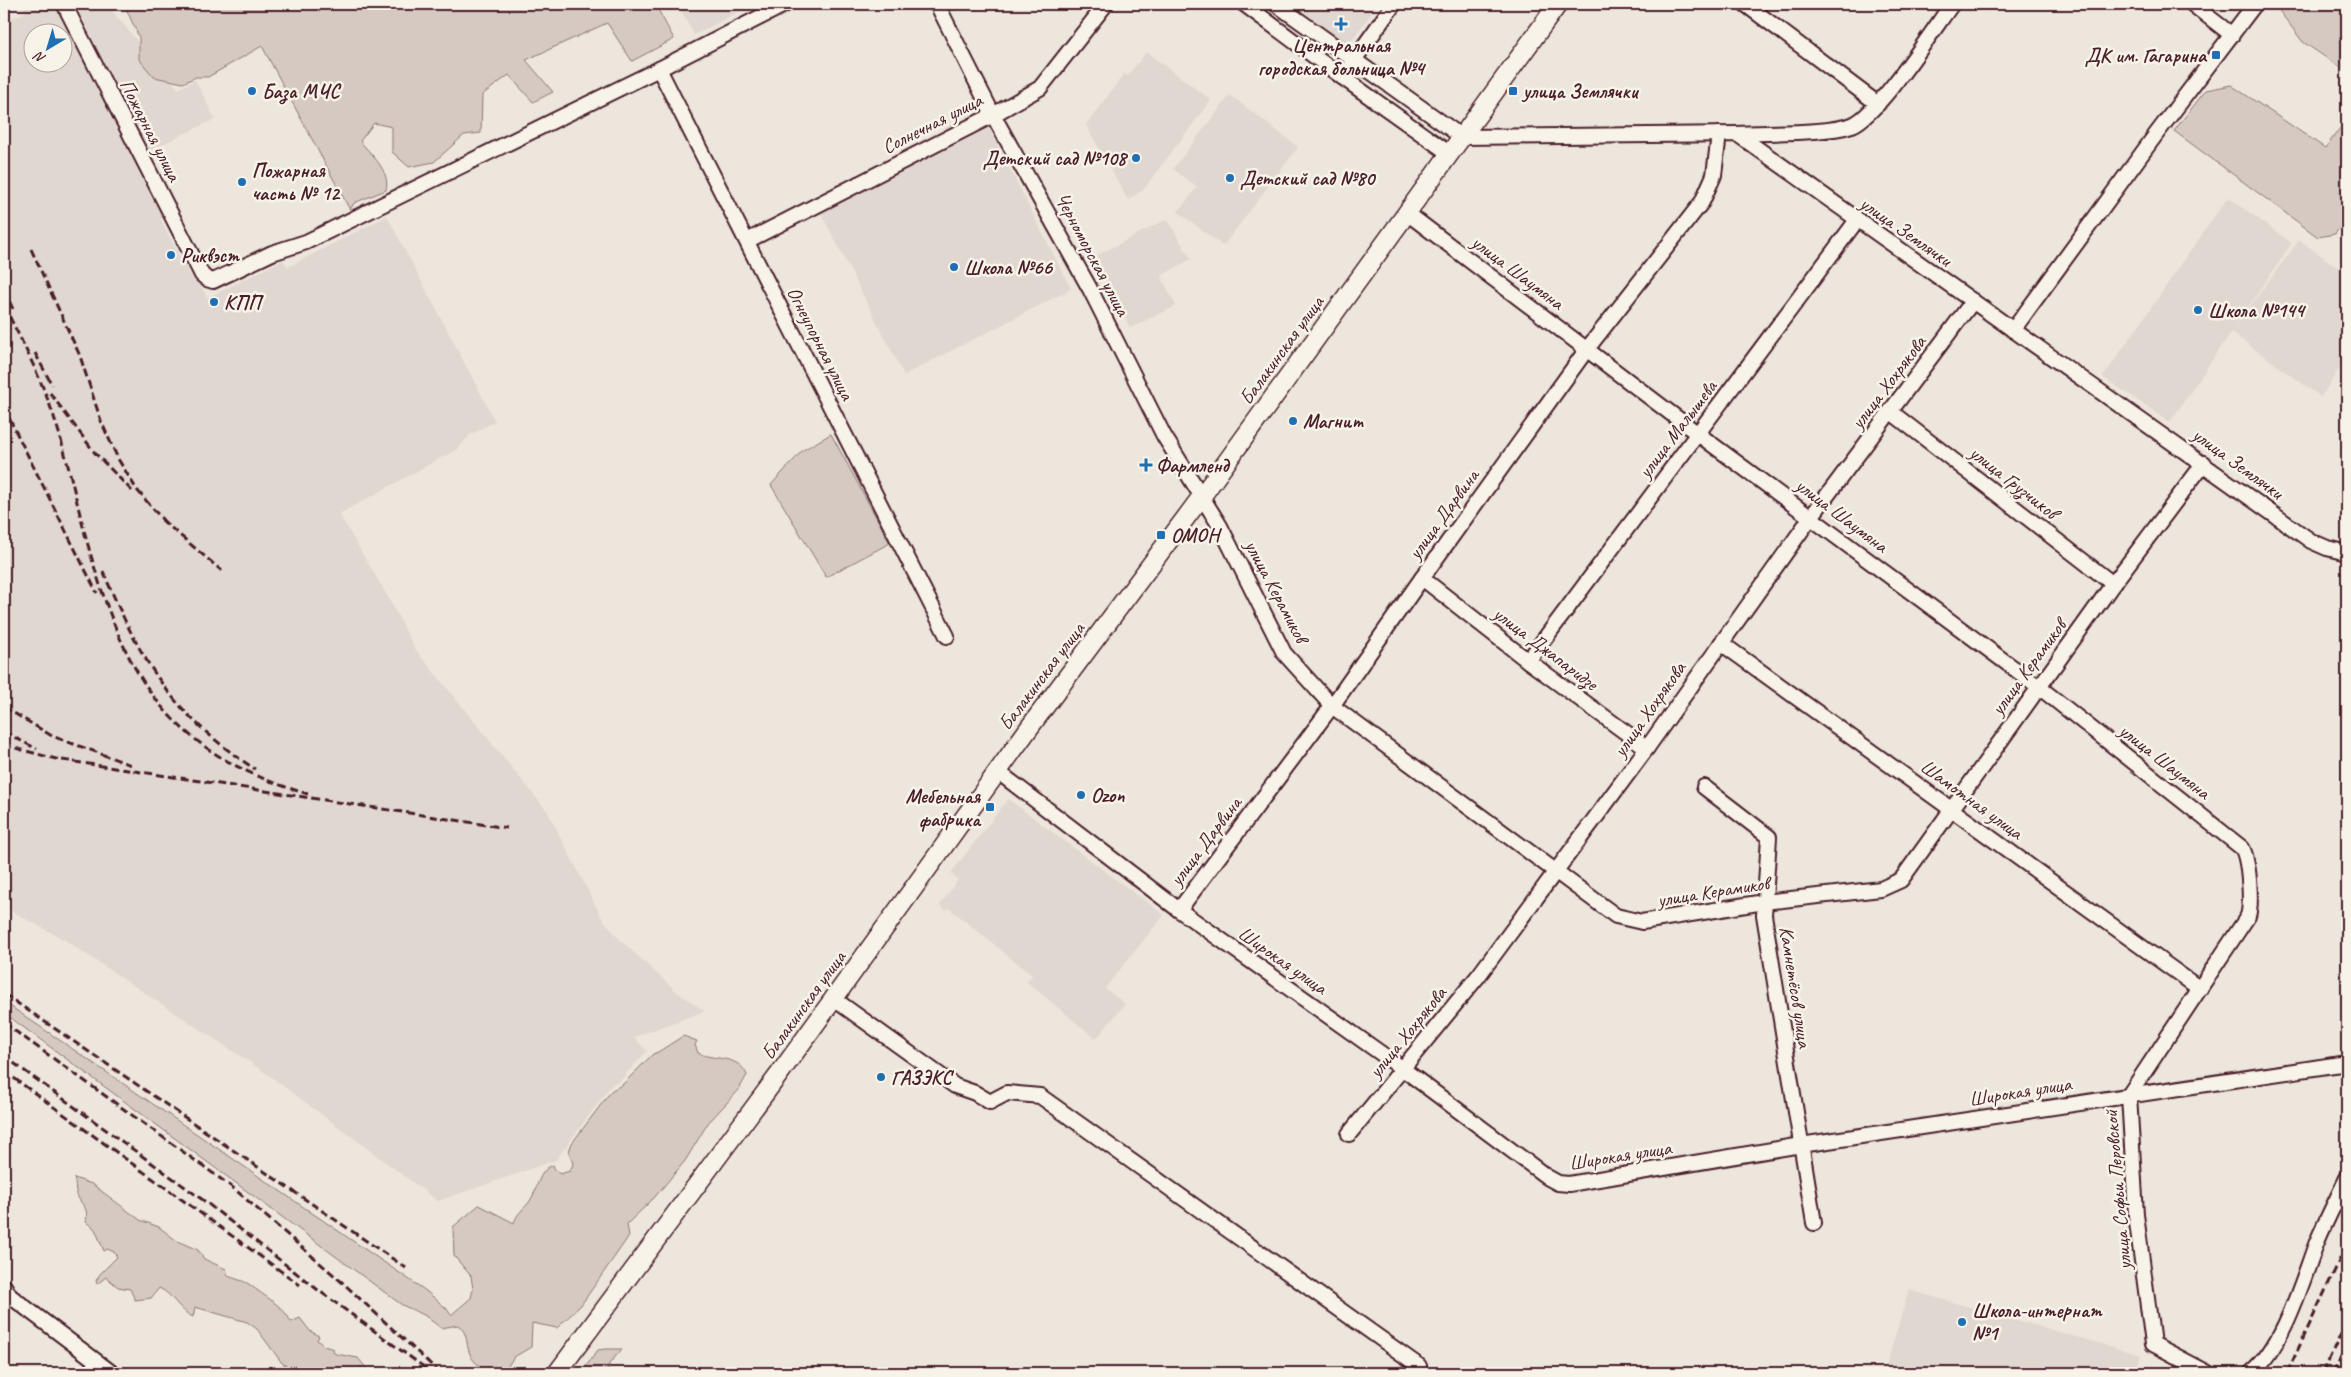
<svg xmlns="http://www.w3.org/2000/svg" width="2351" height="1377" font-family="Caveat,sans-serif">
<style>
.built{fill:#e0d7d0;fill-rule:evenodd}
.green{fill:#d5c9c2;stroke:#907476}
.lines{fill:none;stroke-linecap:round;stroke-linejoin:round}
.minor-casing{stroke:#4a1f2b;stroke-width:18}
.major-casing{stroke:#4a1f2b;stroke-width:21}
.minor{stroke:#f7f3e8;stroke-width:14}
.major{stroke:#f7f3e8;stroke-width:18}
.rail{stroke:#4a1f2b;stroke-width:3;stroke-dasharray:8 4;stroke-linecap:butt}
.poi-dot{fill:#1f6fb2;stroke:#f7f3e8;stroke-width:2}
.labels{text-anchor:middle;stroke-width:5;stroke-linejoin:round;paint-order:stroke}
.poi-label{font-size:20px;font-weight:bold;fill:#4a1f2b;stroke:#f7f3e8;text-anchor:start}
.street-label{font-size:20px;fill:#4a1f2b;stroke:#f7f3e8}
</style>
<rect width="100%" height="100%" fill="#ece6dd"/>
<filter id="ink" filterUnits="userSpaceOnUse"><feTurbulence type="fractalNoise" baseFrequency=".02" numOctaves="2"/><feDisplacementMap in="SourceGraphic" scale="10" xChannelSelector="R" yChannelSelector="G"/><feConvolveMatrix kernelMatrix="1 2 1 2 8 2 1 2 1" color-interpolation-filters="sRGB"/></filter>
<g filter="url(#ink)">
<g class="built">
<path d="M30,4H57L165,215L161,220L163,225L189,274L194,272L207,298L283,260L288,267L387,216L495,421L470,435L457,449L339,514L389,599L415,649L547,811L602,918L620,940L677,992L705,1011L634,1037L647,1051L619,1082L613,1083L556,1160L438,1201L266,1073L63,939L4,907V23L26,12L24,7ZM32,32H62V62H32Z"/>
<polygon points="75,4 106,4 178,89 195,80 215,119 148,151"/>
<polygon points="678,4 754,4 694,35"/>
<polygon points="1293,4 1378,4 1348,45"/>
<polygon points="1146,52 1211,100 1143,190 1128,200 1086,125 1124,74 1128,76"/>
<polygon points="1230,95 1298,147 1223,246 1178,212 1197,187 1173,169"/>
<polygon points="989,128 1071,289 904,375 821,213"/>
<polygon points="2228,197 2292,243 2232,331 2299,240 2347,274 2347,357 2321,397 2231,332 2170,422 2103,377"/>
<polygon points="1167,219 1191,259 1161,276 1176,306 1130,328 1096,256"/>
<polygon points="1008,799 1164,915 1105,988 1125,1004 1096,1039 1027,982 1032,975 949,908 946,911 940,905 958,880 951,873"/>
<polygon points="1909,1290 2141,1355 2135,1373 1884,1373"/>
</g>
<g class="green">
<path d="M124,4H655L674,39L632,61L607,23L526,60L553,92L533,102L509,75L482,95L481,133L464,135L434,162L409,167L392,152V127L374,123L360,141C371,155 391,171 386,190L354,203L350,210L262,46L208,77H196L183,83L154,77L139,59V37Z"/>
<polygon points="2274,4 2347,4 2347,72 2303,42"/>
<polygon points="2231,85 2325,148 2347,119 2347,217 2335,234 2318,237 2174,131 2206,90"/>
<polygon points="831,434 890,543 826,577 771,485 803,450"/>
<path d="M4,1002L426,1291L446,1308L451,1315L471,1298L473,1289L471,1276L454,1256L453,1227L479,1205L514,1223C517,1213 524,1209 530,1201C538,1189 538,1170 553,1165L555,1170L560,1174L570,1171L573,1164L569,1151L572,1143L612,1090L622,1085L653,1054L658,1052L683,1036L697,1041L695,1045L698,1053C714,1061 738,1054 747,1075L738,1091L708,1123L685,1161L654,1198L627,1224L629,1236L581,1305L557,1328L532,1323L531,1347L514,1357L503,1373C490,1373 475,1367 470,1354C465,1342 469,1334 458,1325L441,1328L424,1315L402,1305L4,1013Z"/>
<path d="M74,1178L92,1184L140,1220L159,1227L177,1241L198,1250L204,1259L226,1269L228,1276C235,1279 245,1281 250,1285C264,1296 284,1306 291,1322L300,1318L310,1331L319,1336L317,1340L324,1346L334,1349L333,1352L336,1354L358,1358L367,1369L376,1371L374,1373H302L290,1369L282,1363L257,1329L247,1322L195,1307L193,1317C178,1310 173,1294 159,1288L151,1298L135,1300L130,1289L118,1287L106,1277L97,1284L96,1281L100,1274L117,1257L114,1252L107,1249L104,1251L95,1229L86,1222C89,1206 82,1207 77,1195C75,1190 76,1184 74,1178Z"/>
<polygon points="605,1349 622,1349 609,1364 608,1373 581,1373 598,1350"/>
</g>
<g class="lines">
<defs>
<g id="minor">
<polyline points="64,4 202,275 207,279 213,281 272,253 306,242 659,69 786,4"/>
<polyline points="937,4 993,115 1090,289 1164,436 1220,526 1284,653 1332,706 1616,916 1642,922 1764,902 1881,889 1901,880 2113,584 2204,463"/>
<polyline points="1244,4 1342,77 1450,154"/>
<polyline points="1276,4 1462,137 1737,134 2311,541 2327,548 2347,553"/>
<polyline points="1745,4 1878,104"/>
<polyline points="2192,4 2232,35"/>
<polyline points="659,69 947,636"/>
<polyline points="1342,77 1394,4"/>
<path d="M1737,134C1767,132 1826,134 1852,125C1878,115 1933,30 1952,4"/>
<path d="M1407,213L1698,434L2039,687L2242,848C2249,859 2252,903 2248,916L2129,1095L2136,1215L2153,1344L2208,1373"/>
<polyline points="747,241 993,115 1040,88 1106,4"/>
<polyline points="2013,330 2157,133 2255,4"/>
<polyline points="1891,412 2113,584"/>
<polyline points="1422,578 1528,661 1647,748"/>
<polyline points="1721,643 2200,989"/>
<polyline points="1528,661 1857,220"/>
<polyline points="997,771 1179,910 1403,1069 1547,1177 1558,1183 1569,1184 1801,1145 2347,1063"/>
<polyline points="1704,787 1769,837 1764,915 1814,1223"/>
<polyline points="1179,910 1332,706 1422,578 1587,349 1702,202 1714,175 1719,134"/>
<polyline points="834,999 955,1086 975,1093 990,1102 1007,1093 1040,1096 1419,1366"/>
<polyline points="1349,1134 1479,975 1647,748 1811,517 1973,301"/>
<polyline points="4,1286 10,1296 112,1373"/>
<polyline points="89,1373 97,1362"/>
<path d="M2251,1373C2283,1347 2301,1285 2315,1247C2324,1224 2336,1201 2347,1178"/>
</g>
<polyline id="major" points="557,1373 780,1073 1032,724 1202,496 1558,4"/>
</defs>
<use href="#minor" class="minor-casing"/>
<use href="#major" class="major-casing"/>
<use href="#minor" class="minor"/>
<use href="#major" class="major"/>
<g class="rail">
<polyline points="31,249 80,356 101,421 118,459 137,490 167,525"/>
<polyline points="4,291 14,311"/>
<path d="M4,306C23,343 42,380 55,420C67,457 75,496 85,534C122,671 163,752 308,794"/>
<polyline points="35,353 52,385"/>
<polyline points="50,393 95,453 132,491"/>
<polyline points="4,408 97,593"/>
<polyline points="162,520 222,571"/>
<path d="M103,571C140,660 172,715 255,769"/>
<polyline points="4,707 52,736 134,766"/>
<polyline points="4,732 37,749"/>
<polyline points="4,745 56,759 507,828"/>
<polyline points="4,994 406,1268"/>
<polyline points="4,1023 232,1187 343,1283 440,1373"/>
<polyline points="4,1056 203,1200 318,1290 428,1370"/>
<polyline points="4,1071 300,1285"/>
<polyline points="2287,1373 2347,1244"/>
<polyline points="2323,1373 2347,1321"/>
<polyline points="2334,1373 2347,1344"/>
</g>
</g>
</g>
<g class="poi-dot">
<path d="M1338.5 16.5h5v5h5v5h-5v5h-5v-5h-5v-5h5z"/>
<rect x="2211" y="50" width="10" height="10" rx="2.5"/>
<circle cx="252" cy="91" r="5"/>
<rect x="1508" y="86" width="10" height="10" rx="2.5"/>
<circle cx="1136" cy="158" r="5"/>
<circle cx="1230" cy="178" r="5"/>
<circle cx="242" cy="182" r="5"/>
<circle cx="171" cy="255" r="5"/>
<circle cx="954" cy="267" r="5"/>
<circle cx="214" cy="302" r="5"/>
<circle cx="2198" cy="310" r="5"/>
<circle cx="1293" cy="421" r="5"/>
<path d="M1143.5 457.5h5v5h5v5h-5v5h-5v-5h-5v-5h5z"/>
<rect x="1156" y="530" width="10" height="10" rx="2.5"/>
<circle cx="1081" cy="795" r="5"/>
<rect x="985" y="802" width="10" height="10" rx="2.5"/>
<circle cx="881" cy="1077" r="5"/>
<circle cx="1962" cy="1322" r="5"/>
</g>
<g class="labels">
<g class="poi-label">
<text x="1341" y="52" text-anchor="middle">Центральная<tspan x="1341" dy="23">городская больница №4</tspan></text>
<text x="2206" y="62" text-anchor="end">ДК им. Гагарина</text>
<text x="262" y="98">База МЧС</text>
<text x="1523" y="98">улица Землячки</text>
<text x="1126" y="165" text-anchor="end">Детский сад №108</text>
<text x="252" y="177">Пожарная<tspan x="252" dy="23">часть № 12</tspan></text>
<text x="1240" y="185">Детский сад №80</text>
<text x="181" y="262">Риквэст</text>
<text x="964" y="274">Школа №66</text>
<text x="224" y="309">КПП</text>
<text x="2208" y="317">Школа №144</text>
<text x="1303" y="428">Магнит</text>
<text x="1156" y="472">Фармленд</text>
<text x="1171" y="542">ОМОН</text>
<text x="1091" y="802">Ozon</text>
<text x="980" y="803" text-anchor="end">Мебельная<tspan x="980" dy="23">фабрика</tspan></text>
<text x="891" y="1084">ГАЗЭКС</text>
<text x="1972" y="1317">Школа-интернат<tspan x="1972" dy="23">№1</tspan></text>
</g>
<g class="street-label">
<text transform="translate(932 123) rotate(-27)" y="7">Солнечная улица</text>
<text transform="translate(151 130) rotate(63)" y="7">Пожарная улица</text>
<text transform="translate(1906 231) rotate(35)" y="7">улица Землячки</text>
<text transform="translate(1093 254) rotate(62)" y="7">Черноморская улица</text>
<text transform="translate(1518 272) rotate(37)" y="7">улица Шаумяна</text>
<text transform="translate(821 343) rotate(63)" y="7">Огнеупорная улица</text>
<text transform="translate(1281 350) rotate(-54)" y="7">Балакинская улица</text>
<text transform="translate(1888 382) rotate(-53)" y="7">улица Хохрякова</text>
<text transform="translate(1677 429) rotate(-53)" y="7">улица Малышева</text>
<text transform="translate(2238 463) rotate(36)" y="7">улица Землячки</text>
<text transform="translate(2014 482) rotate(38)" y="7">улица Грузчиков</text>
<text transform="translate(1443 514) rotate(-54)" y="7">улица Дарвина</text>
<text transform="translate(1842 515) rotate(37)" y="7">улица Шаумяна</text>
<text transform="translate(1277 591) rotate(62)" y="7">улица Керамиков</text>
<text transform="translate(1546 648) rotate(37)" y="7">улица Джапаридзе</text>
<text transform="translate(2028 667) rotate(-54)" y="7">улица Керамиков</text>
<text transform="translate(1041 676) rotate(-53)" y="7">Балакинская улица</text>
<text transform="translate(1649 709) rotate(-55)" y="7">улица Хохрякова</text>
<text transform="translate(2165 761) rotate(38)" y="7">улица Шаумяна</text>
<text transform="translate(1972 799) rotate(36)" y="7">Шамотная улица</text>
<text transform="translate(1205 841) rotate(-53)" y="7">улица Дарвина</text>
<text transform="translate(1713 891) rotate(-9)" y="7">улица Керамиков</text>
<text transform="translate(1283 960) rotate(35)" y="7">Широкая улица</text>
<text transform="translate(1796 987) rotate(81)" y="7">Камнетёсов улица</text>
<text transform="translate(803 1005) rotate(-54)" y="7">Балакинская улица</text>
<text transform="translate(1407 1032) rotate(-51)" y="7">улица Хохрякова</text>
<text transform="translate(2020 1091) rotate(-9)" y="7">Широкая улица</text>
<text transform="translate(1620 1155) rotate(-9)" y="7">Широкая улица</text>
<text transform="translate(2117 1190) rotate(-95)" y="7">улица Софьи Перовской</text>
</g>
</g>
<rect width="2351" height="1377" fill="none" stroke="#f7f3e8" stroke-width="20"/>
<rect x="10" y="10" width="2331" height="1357" fill="none" stroke="#4a1f2b" stroke-width="2" filter="url(#ink)"/>
<g transform="translate(48 48) rotate(218)"><circle r="24" fill="#f7f3e8" stroke="#b29e9c"/>
<path d="M0-4L9 19L0 12L-9 19Z" fill="#1f6fb2"/>
<text y="-8" font-size="14" font-weight="bold" text-anchor="middle" fill="#4a1f2b">N</text>
</g>
</svg>
